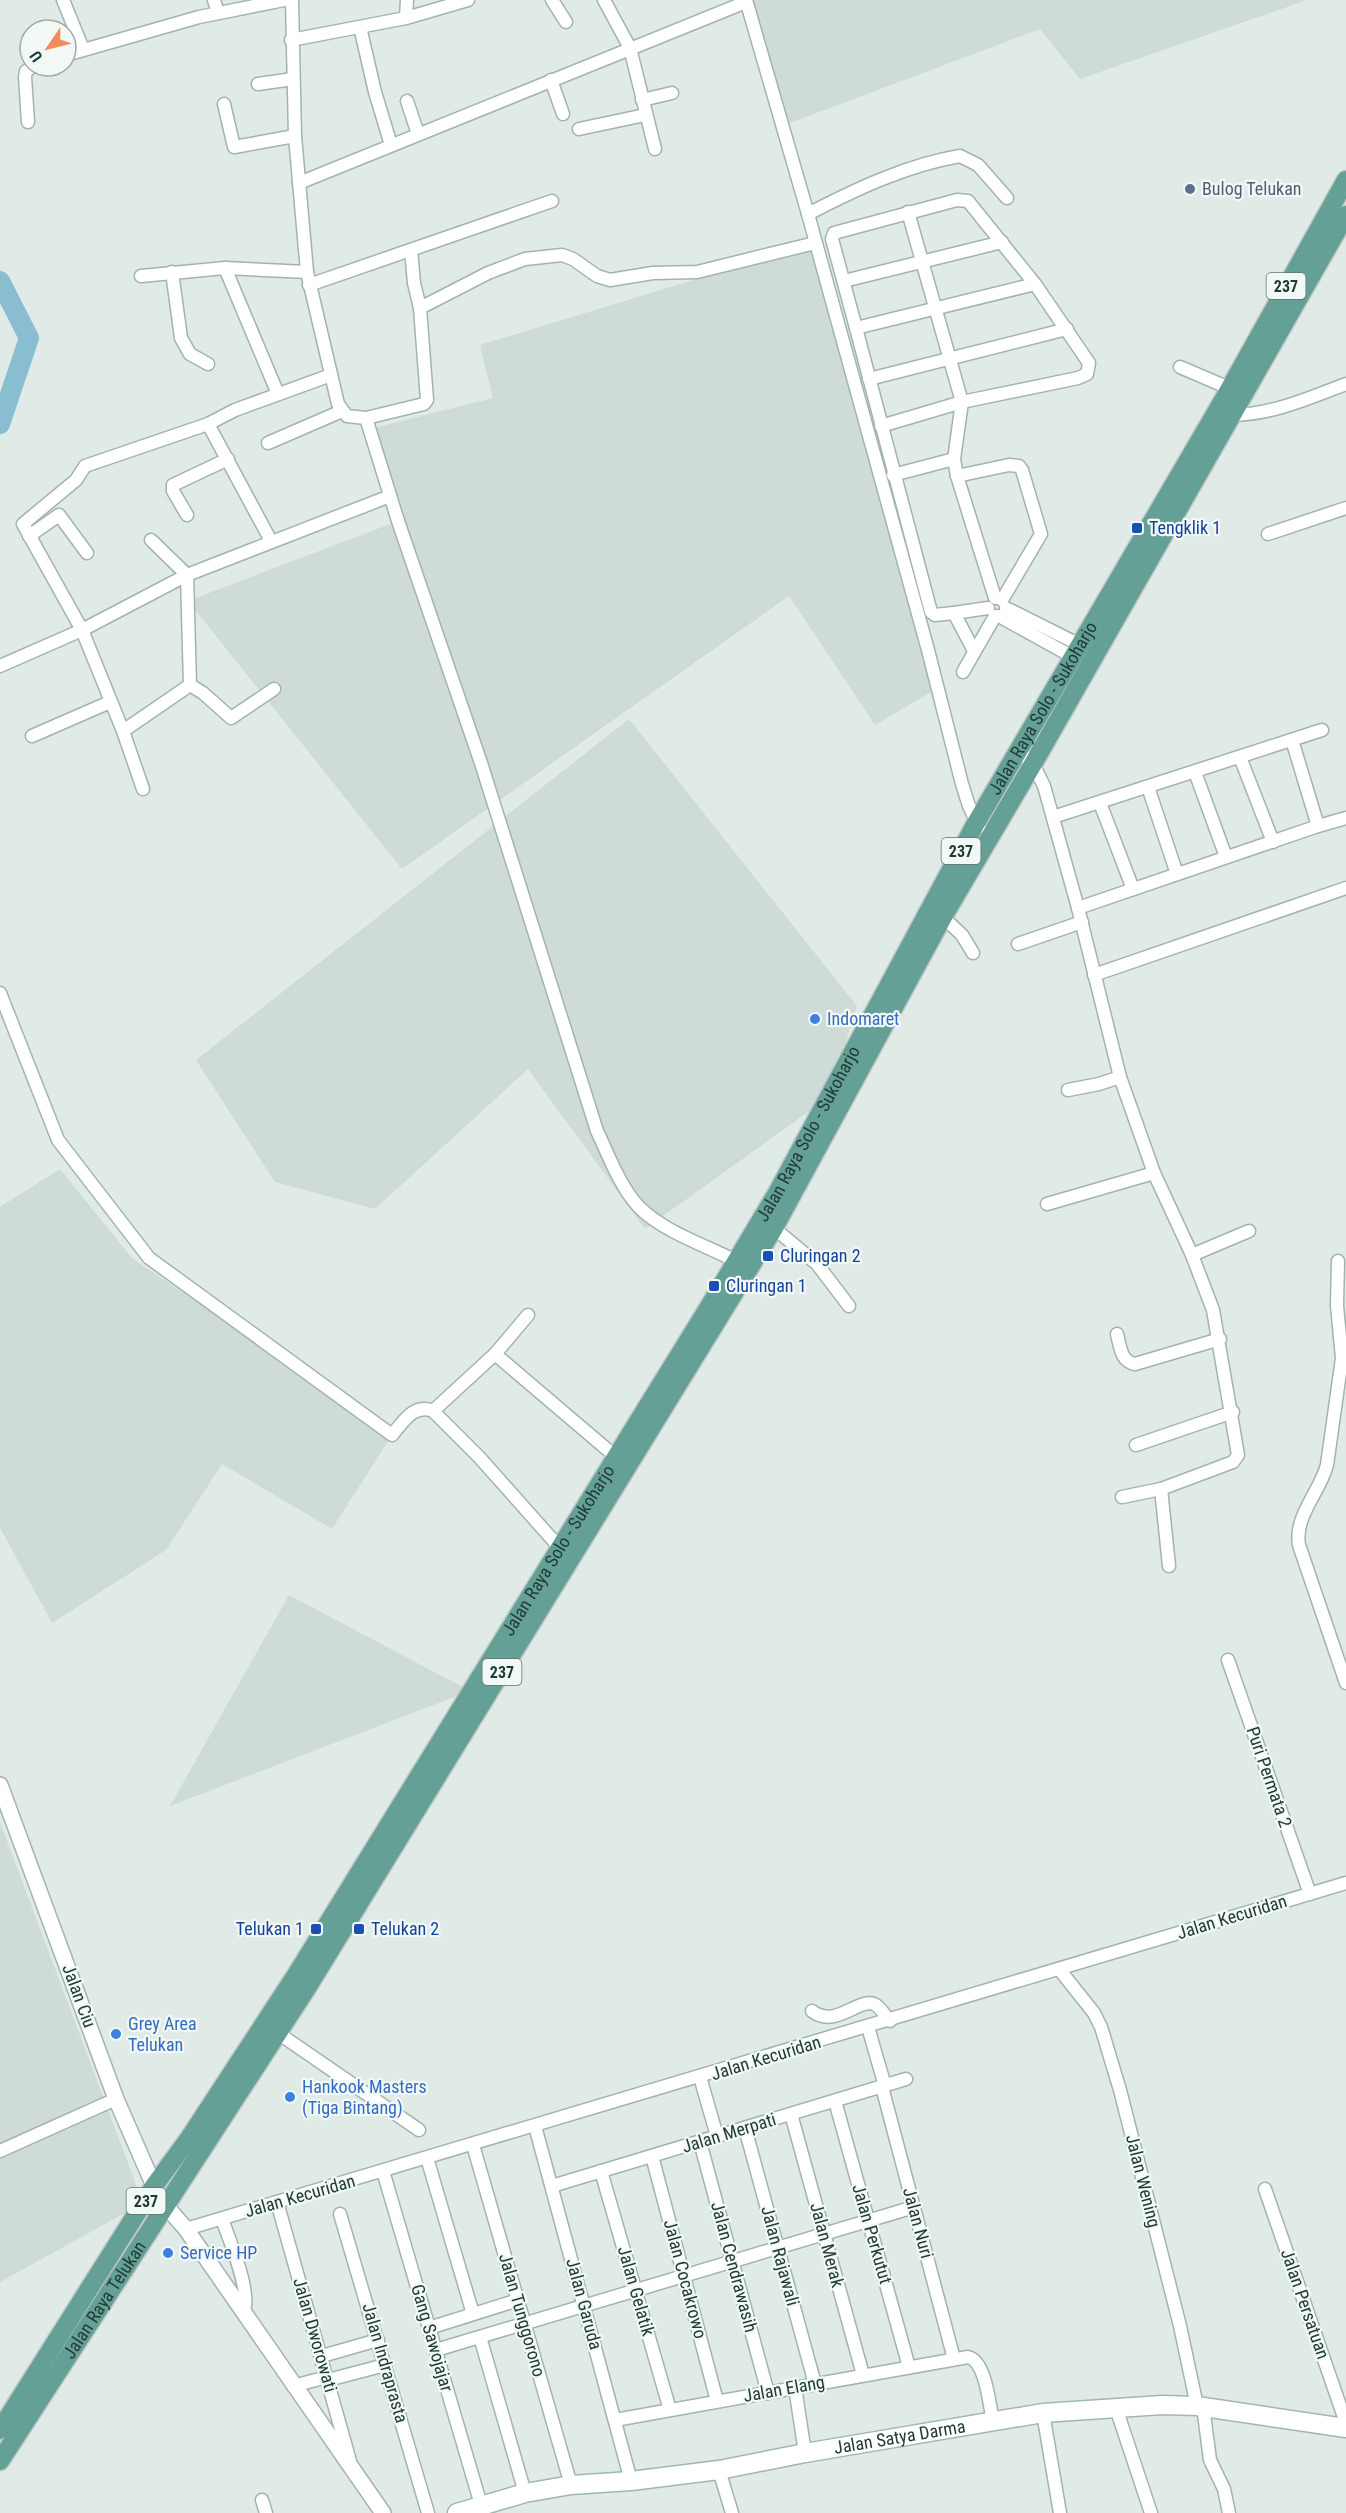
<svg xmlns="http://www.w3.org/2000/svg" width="1346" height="2513" font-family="'Roboto Condensed',sans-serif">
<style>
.built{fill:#cfdbd6}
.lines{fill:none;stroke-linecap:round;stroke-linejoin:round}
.river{stroke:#88bed0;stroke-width:20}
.minor-casing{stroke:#a3b3af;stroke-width:15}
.tertiary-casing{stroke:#a3b3af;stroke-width:18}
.secondary-casing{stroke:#9fb7b0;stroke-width:21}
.primary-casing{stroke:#c1c8c7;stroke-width:21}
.minor{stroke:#fff;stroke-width:12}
.tertiary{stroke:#fff;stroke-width:15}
.secondary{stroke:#fff;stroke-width:18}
.primary{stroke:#65a096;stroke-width:18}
.service-dot{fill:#5c6f8a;stroke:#f1f8f5;stroke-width:2}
.transit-dot{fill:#1a4fb4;stroke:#f1f8f5;stroke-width:2}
.shop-dot{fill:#3f7fe0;stroke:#f1f8f5;stroke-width:2}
.labels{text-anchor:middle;stroke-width:4.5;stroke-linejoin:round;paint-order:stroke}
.shield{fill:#f1f8f5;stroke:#5f7470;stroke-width:1.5}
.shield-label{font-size:16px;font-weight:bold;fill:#213b37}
.service-label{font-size:18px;fill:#4e5e75;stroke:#f1f8f5;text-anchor:start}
.transit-label{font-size:18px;fill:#164399;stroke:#f1f8f5;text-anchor:start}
.street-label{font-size:18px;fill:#213b37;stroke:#f1f8f5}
.shop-label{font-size:18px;fill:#366cbe;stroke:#f1f8f5;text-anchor:start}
</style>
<rect width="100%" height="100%" fill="#e0ebe7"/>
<g class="built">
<polygon points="745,0 1307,0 1080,79 1040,29 782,126"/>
<polygon points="815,243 938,688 875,725 789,596 402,869 188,601 398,521 369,429 493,398 480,345"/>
<polygon points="629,719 857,1006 829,1097 645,1229 528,1069 375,1209 275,1182 196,1060"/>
<polygon points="60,1169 132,1258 392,1435 332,1529 222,1464 166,1550 52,1623 0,1528 0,1207"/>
<polygon points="289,1595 470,1691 170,1806"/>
<polygon points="0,1822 143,2203 0,2282"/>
</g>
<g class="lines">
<polyline class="river" points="0,281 29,338 0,424"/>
<defs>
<g id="minor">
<polyline points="63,0 83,49"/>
<polyline points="214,0 218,13"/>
<polyline points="292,0 295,136 307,272 338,404 347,416 366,418 424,404 427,400 420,308 488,273 525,259 562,255 573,259 597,276 610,280 653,273 697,272 815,243"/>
<polyline points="552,0 566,22"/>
<polyline points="604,0 630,48 655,149"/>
<polyline points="746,0 808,214 928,650 962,784 969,806 979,827"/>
<polyline points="406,18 407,0"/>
<polyline points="360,27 375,92 391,145"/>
<polyline points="291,40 406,18 468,0"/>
<polyline points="66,55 199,17 284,0"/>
<polyline points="551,80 563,114"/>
<polyline points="258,84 293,79"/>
<polyline points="642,100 672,93"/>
<polyline points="407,101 418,134"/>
<polyline points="224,104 234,147 295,136"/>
<polyline points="28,122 25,77 26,71 34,66"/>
<polyline points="579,129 645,115"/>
<polyline points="299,183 746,2"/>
<polyline points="908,212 962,402 954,459 957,476 995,598"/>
<path d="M808,214C856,189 907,165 960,156L978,165L1007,198"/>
<polyline points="411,250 414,283 420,308"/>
<polyline points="225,268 278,394"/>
<polyline points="172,272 181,338 190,354 208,364"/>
<polyline points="141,276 225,268 307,272"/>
<polyline points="844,281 1002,242"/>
<polyline points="309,285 552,201"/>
<polyline points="856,328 931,612 935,615 954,613"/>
<polyline points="1180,367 1229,388"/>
<polyline points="869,379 1067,329"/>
<path d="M1231,415C1271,415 1309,398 1346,384"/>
<path d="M366,418L398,521L481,763L597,1131C609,1156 620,1187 639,1207C662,1231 707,1246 736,1261"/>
<polyline points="208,424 271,541"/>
<polyline points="881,426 962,402 1078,378 1087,374 1089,363 1035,284 968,201 957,200 834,233 832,239 856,328 1035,284"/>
<polyline points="268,443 342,411"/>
<polyline points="893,475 954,459"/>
<polyline points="957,476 1009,465 1019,466 1022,470 1041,534 1002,600"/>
<polyline points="187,515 173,491 173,485 228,459"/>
<polyline points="1268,534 1346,508"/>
<polyline points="29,536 59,515 87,553"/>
<polyline points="151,540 187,575 190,685"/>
<polyline points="1006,608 1080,645"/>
<polyline points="999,616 1073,657"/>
<polyline points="974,651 954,613 988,608"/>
<polyline points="0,666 82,630 187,575 390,496"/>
<polyline points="963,672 995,616"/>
<polyline points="190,685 203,693 231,718 274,689"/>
<polyline points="123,731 190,685"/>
<polyline points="32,736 110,702"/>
<polyline points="1019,751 1033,764 1044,786 1078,908 1120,1077 1154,1173 1192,1255 1213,1310 1238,1455 1233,1462 1161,1489 1122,1497"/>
<polyline points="1240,757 1273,842"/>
<polyline points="1195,772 1226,857"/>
<polyline points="1148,787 1177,874"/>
<polyline points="143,789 123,731 82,630 23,524 76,480 85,466 208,424 235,410 331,375"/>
<polyline points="1100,803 1133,889"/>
<polyline points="1053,817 1322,730"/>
<polyline points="1318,826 1346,818"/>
<polyline points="1078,908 1318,826 1292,740"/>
<polyline points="943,917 962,935 973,953"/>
<polyline points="1018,944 1082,922"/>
<polyline points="1094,975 1346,888"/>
<path d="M0,993L58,1140L149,1258L392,1435C403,1422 414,1403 433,1411L479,1457L560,1548"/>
<polyline points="1068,1090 1099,1084 1120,1077"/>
<polyline points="1047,1204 1154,1173"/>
<polyline points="774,1228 817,1264 849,1306"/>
<polyline points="1192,1255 1249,1231"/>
<path d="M1338,1261L1337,1306L1342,1358L1327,1465C1320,1492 1294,1516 1299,1545L1346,1683"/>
<path d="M1117,1334C1120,1346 1121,1362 1135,1364L1220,1339"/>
<polyline points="495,1354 616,1457"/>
<polyline points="433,1411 495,1354 528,1315"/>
<polyline points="1136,1445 1233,1412"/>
<polyline points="1161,1489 1169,1566"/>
<polyline points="1228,1660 1310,1894"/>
<polyline points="1059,1969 1094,2013 1101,2027 1120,2090 1180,2326 1197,2406"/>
<path d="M812,2011C835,2029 858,1998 874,2004C880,2006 885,2016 890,2021"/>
<polyline points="868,2027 885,2086"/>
<polyline points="278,2033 419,2130"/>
<polyline points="700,2077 717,2136"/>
<polyline points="882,2087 954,2359"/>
<polyline points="835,2101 909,2367"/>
<polyline points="791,2114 863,2375"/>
<polyline points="535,2126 631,2481"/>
<polyline points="745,2128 815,2384"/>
<polyline points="700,2142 768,2393"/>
<polyline points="473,2145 571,2485"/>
<polyline points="0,2151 116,2099"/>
<polyline points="652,2156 717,2401"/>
<polyline points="427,2158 473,2314"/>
<polyline points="383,2171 481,2505"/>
<polyline points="601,2171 670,2410"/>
<polyline points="552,2186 906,2079"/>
<polyline points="1265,2189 1345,2420"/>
<polyline points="277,2202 350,2461"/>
<polyline points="340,2214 428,2513"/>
<path d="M222,2219C229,2239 253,2295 243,2313"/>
<polyline points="186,2229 1346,1883"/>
<polyline points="429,2328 518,2300"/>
<polyline points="480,2337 525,2493"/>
<polyline points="436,2350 914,2207"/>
<polyline points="322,2356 378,2340"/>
<polyline points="328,2380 385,2365"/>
<polyline points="293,2386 327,2377"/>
<polyline points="795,2387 805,2453"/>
<polyline points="1203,2406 1210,2460 1224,2489 1229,2513"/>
<polyline points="1116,2408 1151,2513"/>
<polyline points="1043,2413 1060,2513"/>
<path d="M615,2420L968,2357C986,2361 989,2404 993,2421"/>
<polyline points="719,2470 732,2513"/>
<polyline points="262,2500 266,2513"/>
</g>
<polyline id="tertiary" points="0,1785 116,2099 154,2186 165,2205 186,2229 383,2513"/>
<g id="secondary">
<path id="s1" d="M457,2513L525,2493L571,2485L631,2481L719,2470L805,2453L1043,2413L1162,2405L1197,2406L1346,2428"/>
</g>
<g id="primary">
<path id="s2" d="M0,2430L154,2186L190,2137L296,1975L707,1310L777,1193L976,823L1225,397L1346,180"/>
<path id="s3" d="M0,2461L307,1988L774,1228L943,917L1033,764L1346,215"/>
</g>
</defs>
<use href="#minor" class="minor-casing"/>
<use href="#tertiary" class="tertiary-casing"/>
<use href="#secondary" class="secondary-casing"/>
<use href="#primary" class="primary-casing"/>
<use href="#minor" class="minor"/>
<use href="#tertiary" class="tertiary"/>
<use href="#secondary" class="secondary"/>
<use href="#primary" class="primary"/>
</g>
<circle class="service-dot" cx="1190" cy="189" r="6"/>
<g class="transit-dot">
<rect x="1131" y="522" width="12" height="12" rx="3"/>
<rect x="762" y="1250" width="12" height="12" rx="3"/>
<rect x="708" y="1280" width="12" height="12" rx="3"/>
<rect x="310" y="1923" width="12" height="12" rx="3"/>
<rect x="353" y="1923" width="12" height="12" rx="3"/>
</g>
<g class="shop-dot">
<circle cx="815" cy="1019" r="6"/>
<circle cx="116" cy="2034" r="6"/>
<circle cx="290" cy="2097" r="6"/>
<circle cx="168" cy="2253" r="6"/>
</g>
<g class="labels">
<g class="shield">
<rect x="1266.5" y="273" width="39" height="26" rx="4.5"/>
<rect x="941.5" y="838" width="39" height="26" rx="4.5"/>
<rect x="482.5" y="1659" width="39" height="26" rx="4.5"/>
<rect x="126.5" y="2188" width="39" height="26" rx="4.5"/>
</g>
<g class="shield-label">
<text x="1286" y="292">237</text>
<text x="961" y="857">237</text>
<text x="502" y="1678">237</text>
<text x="146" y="2207">237</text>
</g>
<g class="service-label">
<text x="1202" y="195">Bulog Telukan</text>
</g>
<g class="transit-label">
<text x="1149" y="534">Tengklik 1</text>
<text x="780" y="1262">Cluringan 2</text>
<text x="726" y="1292">Cluringan 1</text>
<text x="304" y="1935" text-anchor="end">Telukan 1</text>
<text x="371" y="1935">Telukan 2</text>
</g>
<g class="street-label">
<text dy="6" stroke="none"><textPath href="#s2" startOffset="2014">Jalan Raya Solo - Sukoharjo</textPath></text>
<text dy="6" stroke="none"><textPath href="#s2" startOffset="1528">Jalan Raya Solo - Sukoharjo</textPath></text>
<text dy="6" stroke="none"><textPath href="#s2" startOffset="1042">Jalan Raya Solo - Sukoharjo</textPath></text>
<text transform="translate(1269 1777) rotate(71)" y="6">Puri Permata 2</text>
<text transform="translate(1232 1917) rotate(-17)" y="6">Jalan Kecuridan</text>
<text transform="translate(79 1996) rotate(70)" y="6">Jalan Ciu</text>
<text transform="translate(766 2058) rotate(-17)" y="6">Jalan Kecuridan</text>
<text transform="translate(729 2133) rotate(-17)" y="6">Jalan Merpati</text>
<text transform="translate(1143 2181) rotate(76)" y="6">Jalan Wening</text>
<text transform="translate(300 2196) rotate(-16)" y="6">Jalan Kecuridan</text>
<text transform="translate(918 2223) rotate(75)" y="6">Jalan Nuri</text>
<text transform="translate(872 2234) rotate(74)" y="6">Jalan Perkutut</text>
<text transform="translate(827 2245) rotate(75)" y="6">Jalan Merak</text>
<text transform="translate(780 2256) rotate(75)" y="6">Jalan Rajawali</text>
<text transform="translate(734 2267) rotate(75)" y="6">Jalan Cendrawasih</text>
<text transform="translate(685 2279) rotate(75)" y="6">Jalan Cocakrowo</text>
<text transform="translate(636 2291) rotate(74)" y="6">Jalan Gelatik</text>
<text dy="6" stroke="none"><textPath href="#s3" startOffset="192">Jalan Raya Telukan</textPath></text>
<text transform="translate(584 2304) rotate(75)" y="6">Jalan Garuda</text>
<text transform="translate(1305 2304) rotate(71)" y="6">Jalan Persatuan</text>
<text transform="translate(522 2315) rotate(74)" y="6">Jalan Tunggorono</text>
<text transform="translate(315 2335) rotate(74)" y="6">Jalan Dworowati</text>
<text transform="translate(432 2338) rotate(74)" y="6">Gang Sawojajar</text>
<text transform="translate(385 2363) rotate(74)" y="6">Jalan Indraprasta</text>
<text transform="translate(784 2389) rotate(-10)" y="6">Jalan Elang</text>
<text dy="6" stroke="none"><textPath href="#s1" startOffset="450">Jalan Satya Darma</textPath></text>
</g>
<g class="shop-label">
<text x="827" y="1025">Indomaret</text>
<text x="128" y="2030">Grey Area<tspan x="128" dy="21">Telukan</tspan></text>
<text x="302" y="2093">Hankook Masters<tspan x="302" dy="21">(Tiga Bintang)</tspan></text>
<text x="180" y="2259">Service HP</text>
</g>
</g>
<g transform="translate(48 48) rotate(235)"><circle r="28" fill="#f1f8f5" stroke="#9eaca9" stroke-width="1.5"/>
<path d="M0-4.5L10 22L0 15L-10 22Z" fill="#f08c59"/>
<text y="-9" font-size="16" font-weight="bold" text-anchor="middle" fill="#213b37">U</text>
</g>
</svg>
